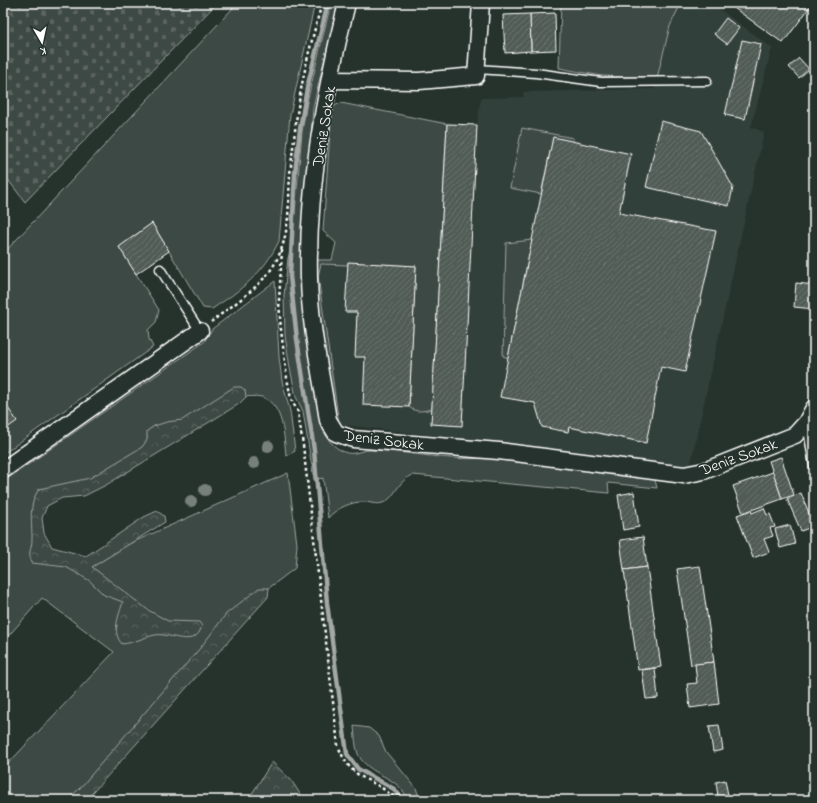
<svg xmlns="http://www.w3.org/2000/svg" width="817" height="803" font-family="'Indie Flower',sans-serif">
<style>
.built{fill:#333f3a}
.green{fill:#3e4944;stroke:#9ea4a2}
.forest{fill:url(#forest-crowns);stroke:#9ea4a2}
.cemetery{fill:url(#cemetery-stones);stroke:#9ea4a2}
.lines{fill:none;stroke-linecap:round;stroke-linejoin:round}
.stream{stroke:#a4a9a7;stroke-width:4.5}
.building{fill:url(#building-hatch);stroke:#fff}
.service-casing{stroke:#fff;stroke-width:11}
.minor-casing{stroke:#fff;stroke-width:19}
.path{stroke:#fff;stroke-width:2.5;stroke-dasharray:3 3;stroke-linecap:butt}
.service{stroke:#26332d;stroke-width:8}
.minor{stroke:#26332d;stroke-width:16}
.tree{fill:#78807d}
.labels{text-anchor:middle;stroke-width:3.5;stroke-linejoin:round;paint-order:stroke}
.street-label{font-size:16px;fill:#fff;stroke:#26332d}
</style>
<defs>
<pattern id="forest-crowns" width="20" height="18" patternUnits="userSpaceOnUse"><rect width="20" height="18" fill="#3e4944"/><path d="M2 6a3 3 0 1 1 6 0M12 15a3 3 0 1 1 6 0" fill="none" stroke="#5b6460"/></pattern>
<pattern id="cemetery-stones" width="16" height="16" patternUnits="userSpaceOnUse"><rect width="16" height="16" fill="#3e4944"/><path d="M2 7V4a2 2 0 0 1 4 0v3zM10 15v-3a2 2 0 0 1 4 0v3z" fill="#5b6460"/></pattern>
<pattern id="building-hatch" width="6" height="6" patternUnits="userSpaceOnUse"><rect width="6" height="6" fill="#515c57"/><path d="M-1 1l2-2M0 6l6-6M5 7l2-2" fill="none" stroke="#6b7470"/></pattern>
</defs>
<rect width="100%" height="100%" fill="#26332d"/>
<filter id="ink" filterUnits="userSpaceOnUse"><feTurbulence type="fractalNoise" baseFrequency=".025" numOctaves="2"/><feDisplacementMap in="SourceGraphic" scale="8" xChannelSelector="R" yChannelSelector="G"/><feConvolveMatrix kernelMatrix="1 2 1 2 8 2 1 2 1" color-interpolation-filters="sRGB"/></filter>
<g filter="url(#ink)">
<polygon class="built" points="681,3 711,3 772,48 751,127 764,132 690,466 336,424 316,262 319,260 416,266 435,121 477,125 481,98 524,97 523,92 654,89 664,42 674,14"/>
<g class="green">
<path d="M234,3H315L290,115L279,241C264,273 241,290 212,309L203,308L152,223L119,247L159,310L156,322L148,330L149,339L153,347L3,454V254L233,8Z"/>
<path d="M331,3H338L313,107L306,204L302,284L323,430C328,440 333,447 344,452C354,456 360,450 370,450C411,451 452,463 492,457L648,477L655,480L657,488L608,483L609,493L413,475C398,480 396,496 385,502C377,506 371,502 364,502C352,501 335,509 328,518L323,478L314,480L303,411L296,397L290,368L285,336L284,295L288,258L292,246L302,132L307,102Z"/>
<polygon points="561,3 681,3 670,26 657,78 602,76 559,68"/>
<path d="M341,103L447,124L432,409C423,411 416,413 409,407L416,266L348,263V265L321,264L318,276L339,424H336L332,411L314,277L316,262L319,260H332L336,243L323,231L331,118L334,106Z"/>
<polygon points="522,128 573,138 573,142 553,138 541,194 510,188"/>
<polygon points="532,240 508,358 503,356 506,243"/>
<path d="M275,281L279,357L282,381L290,411L295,451L286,456C284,437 284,405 262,397C255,395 246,398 240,396L97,483L42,501L37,530L47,548L92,567L129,544L288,473L297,544L295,568L269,588L77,800H3V769L114,652L42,598L3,642V482L204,342L212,329Z"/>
<path d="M354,726L369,728L379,736L386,752L416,788L420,800H408C400,776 368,776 358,754C355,746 355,735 354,726Z"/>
</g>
<g class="forest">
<path d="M234,387H241L245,390L246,397L239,404L106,485L84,496L62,498L47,506L42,518L44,533L52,547L86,556L144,517L157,511L164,516L165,522L92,567L148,610L168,621L199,622L202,626C195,650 170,632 155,635C144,637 134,643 122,644C111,632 119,615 123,602L104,595L90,581L66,567L32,563C27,550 32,551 32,539C32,521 28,505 39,489L90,478L142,447L147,440V431L154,426L167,422L182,420Z"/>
<polygon points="259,588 269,588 268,597 86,800 67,800 80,788 201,647 226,614"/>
<polygon points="272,762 291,780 304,800 248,800"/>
</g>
<polygon class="cemetery" points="3,3 217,3 25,202 3,173"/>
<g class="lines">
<polyline class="stream" points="328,3 307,88 300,129 295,173 290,276 297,339 314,450 327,603 347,754 358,769 394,789 403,800"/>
</g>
<g class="building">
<polygon points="727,3 813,3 783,43"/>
<polygon points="555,13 556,50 531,51 530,14"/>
<polygon points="530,14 531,51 505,53 503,15"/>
<polygon points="726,18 739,28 727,44 714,34"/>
<polygon points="742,40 761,44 745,119 725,115"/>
<polygon points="799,58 809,69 799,78 789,67"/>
<polygon points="661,121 701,131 733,187 729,206 646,187"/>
<polygon points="447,124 477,125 462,426 431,424"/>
<polygon points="553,137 631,154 619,213 716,231 685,372 661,367 646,443 569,427 568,432 542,427 535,403 500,397"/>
<polygon points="152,223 169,251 136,274 119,247"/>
<polygon points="348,262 416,266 409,407 363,405 365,357 355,357 357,312 345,312"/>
<polygon points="796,283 814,285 814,309 794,307"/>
<polygon points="3,401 17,421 3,431"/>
<polygon points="781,457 794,495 782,499 769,461"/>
<polygon points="773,472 782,499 743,513 733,486"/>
<polygon points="634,492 639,527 623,530 618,495"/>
<polygon points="801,493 814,526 801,531 787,499"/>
<polygon points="764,508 767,515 770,514 775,527 770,528 773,536 764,539 769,552 753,558 737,515 751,510 752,513"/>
<polygon points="790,525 795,544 780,548 775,529"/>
<polygon points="643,537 647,567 624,570 620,540"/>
<polygon points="700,566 714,662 691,665 677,569"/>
<polygon points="647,567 661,667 638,670 624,570"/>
<polygon points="714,662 719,704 690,708 687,684 697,683 695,664"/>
<polygon points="655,668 658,698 646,699 642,670"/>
<polygon points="719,725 723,750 713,752 709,726"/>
<polygon points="725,780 728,795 718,796 716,782"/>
</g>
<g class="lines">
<defs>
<g id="service">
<polyline points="477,69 536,73 601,82 707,81"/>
<polyline points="160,269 200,331"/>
<polyline points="807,423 814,466"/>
</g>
<g id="minor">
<path d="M347,3C325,90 307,190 309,279C310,326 321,374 328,420L336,433L353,439L499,451L684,475L704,471L795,435L806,423L814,408"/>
<polyline points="331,80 419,81 476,76 481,3"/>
<polyline points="3,470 200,331"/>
</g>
</defs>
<use href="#service" class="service-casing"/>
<use href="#minor" class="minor-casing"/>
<g class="path">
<path d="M282,250L279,301L281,330L287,378L291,399L298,412L303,445L338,745C351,784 373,775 396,800"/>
<path d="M211,322C231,306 257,290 272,268C291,239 288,206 290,174C292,156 294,139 296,122C301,81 311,42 322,3"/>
</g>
<use href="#service" class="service"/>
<use href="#minor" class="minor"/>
</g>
<g class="tree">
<circle cx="268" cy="446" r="6"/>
<circle cx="254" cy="463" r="6"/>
<circle cx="205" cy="490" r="6"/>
<circle cx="191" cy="501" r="6"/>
</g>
</g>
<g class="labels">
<g class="street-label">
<text transform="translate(323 126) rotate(-81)" y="6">Deniz Sokak</text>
<text transform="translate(384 439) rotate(7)" y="6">Deniz Sokak</text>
<text transform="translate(738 456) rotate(-20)" y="6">Deniz Sokak</text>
</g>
</g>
<rect width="817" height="803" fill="none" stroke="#26332d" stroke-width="16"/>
<rect x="8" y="8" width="801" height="787" fill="none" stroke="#fff" stroke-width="1.5" filter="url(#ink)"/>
<g transform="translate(42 42) rotate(171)" stroke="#26332d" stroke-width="3" paint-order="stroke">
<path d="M0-3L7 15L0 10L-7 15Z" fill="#ffffff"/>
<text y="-6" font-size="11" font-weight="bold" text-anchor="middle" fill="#ffffff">K</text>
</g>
</svg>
